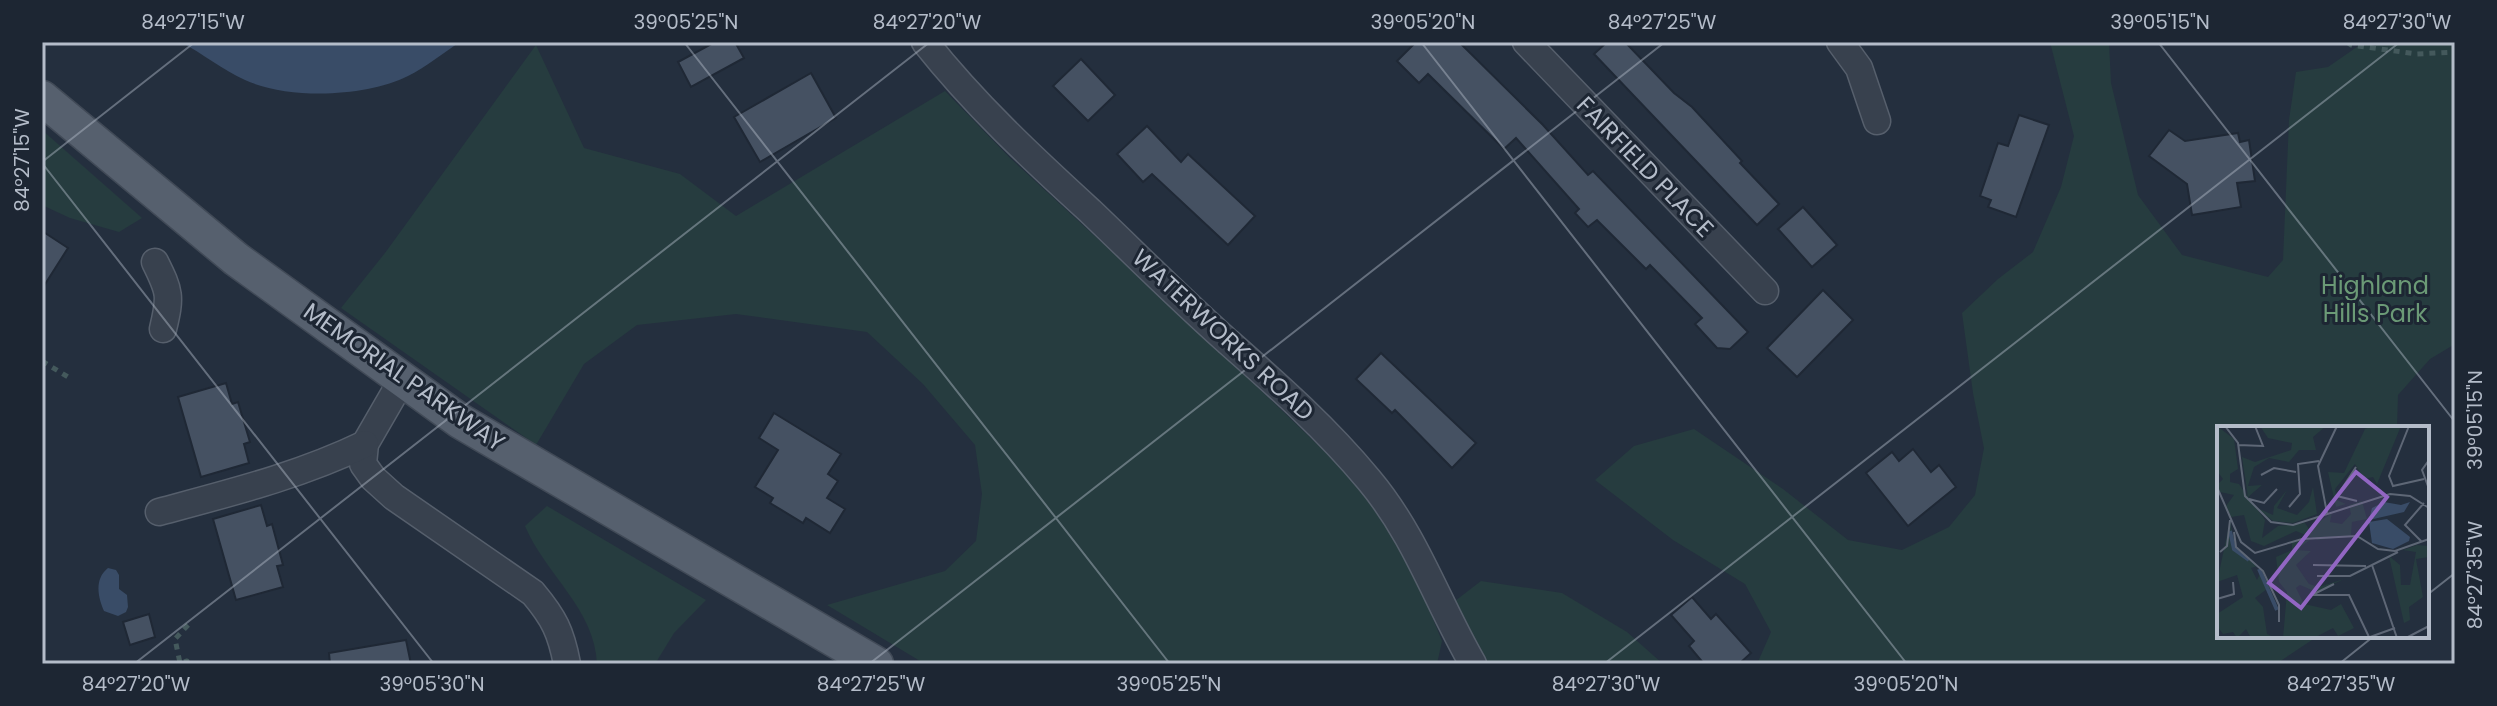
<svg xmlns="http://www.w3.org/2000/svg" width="2497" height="706" font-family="Poppins,sans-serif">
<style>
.green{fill:#263c3f}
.water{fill:#394c67}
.building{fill:#455162;stroke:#1f2835;stroke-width:2}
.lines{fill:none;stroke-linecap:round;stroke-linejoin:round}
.minor-casing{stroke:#565f6c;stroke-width:29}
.major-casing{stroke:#414a57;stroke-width:37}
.path{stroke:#44595c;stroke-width:5;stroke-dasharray:6 6;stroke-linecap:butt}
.minor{stroke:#38414e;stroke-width:26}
.major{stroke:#56606e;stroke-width:34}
.ticks{fill:none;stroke:#b4bcc9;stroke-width:2;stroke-opacity:0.45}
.labels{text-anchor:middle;stroke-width:6;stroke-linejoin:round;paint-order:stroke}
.street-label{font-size:24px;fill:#b4bcc9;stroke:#1d2633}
.park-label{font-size:24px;fill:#6b9a76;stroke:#1d2633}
.inset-river{fill:none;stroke:#394c67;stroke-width:4}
.inset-road{fill:none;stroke:#5e6776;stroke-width:2}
.view{fill:#9266c3;fill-opacity:0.15;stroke:#9266c3;stroke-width:4}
.inset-edge{fill:none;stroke:#b4bcc9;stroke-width:4}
.neatline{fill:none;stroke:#b4bcc9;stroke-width:3}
.ticks-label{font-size:20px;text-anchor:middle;fill:#b4bcc9}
</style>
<rect width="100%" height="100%" fill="#242f3e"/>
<g class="green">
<polygon points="2050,42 2109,42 2111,83 2138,195 2182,255 2268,277 2283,260 2289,120 2296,72 2328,67 2364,42 2455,42 2455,344 2430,359 2398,395 2397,428 2219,428 2219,636 2318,636 2276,664 1757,664 1771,632 1745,584 1673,540 1595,480 1634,446 1694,429 1783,489 1848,540 1902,550 1949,527 1975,495 1984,448 1973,393 1962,313 1998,279 2033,252 2061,187 2074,136"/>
<polygon points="536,45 584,148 680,174 736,216 945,91 1010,158 1226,357 1364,489 1413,570 1442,641 1437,664 1161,664 1145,661 1138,664 925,664 827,605 945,571 976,541 982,494 975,445 923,384 867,332 736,314 637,325 584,364 536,445 341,308 385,253"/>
<polygon points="42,130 142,218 119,232 70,218 42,205"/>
<path d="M547,506L706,600L674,633L655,664H597C595,609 545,574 525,526Z"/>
<polygon points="1481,581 1562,593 1627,632 1663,664 1488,664 1451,604"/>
</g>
<g class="water">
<path d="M181,42H460C443,53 426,67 408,76C367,97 288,100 245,80C223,70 203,54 181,42Z"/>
<path d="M108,568L116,570L119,575V589L127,595L128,607L126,612L118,616L104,611C98,597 94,579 108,568Z"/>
</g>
<g class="building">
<polygon points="715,42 735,42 744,58 691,87 678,62"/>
<polygon points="1416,42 1459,42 1543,125 1588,175 1593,171 1748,332 1730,349 1717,348 1695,324 1702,318 1650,265 1646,269 1597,220 1588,227 1575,213 1579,209 1516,138 1504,149 1428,74 1419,83 1397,61"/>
<polygon points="1607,42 1625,42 1674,93 1692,107 1742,161 1740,163 1779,204 1757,225 1594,54"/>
<polygon points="1081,59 1115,95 1088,121 1053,86"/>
<polygon points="811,73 836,118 760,162 734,117"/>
<polygon points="2019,115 2049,125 2016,217 1988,207 1991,200 1980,196 1998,143 2008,146"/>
<polygon points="1147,126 1181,162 1188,154 1255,216 1228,245 1152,174 1143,182 1117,154"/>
<polygon points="2169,130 2185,141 2238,133 2240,142 2249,140 2255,181 2237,183 2241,207 2192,215 2187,184 2149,156"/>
<polygon points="1803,207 1837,245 1812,267 1778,229"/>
<polygon points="42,231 68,248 42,289"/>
<polygon points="1823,290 1853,320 1797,377 1767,348"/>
<polygon points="1381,353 1476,443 1452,468 1395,410 1392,413 1356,379"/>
<polygon points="226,383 232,404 238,402 250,442 244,444 249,463 201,477 178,397"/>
<polygon points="774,413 841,454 828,474 838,481 827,498 845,509 830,533 806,518 803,523 770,503 773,498 755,487 778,450 759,438"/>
<polygon points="1913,449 1931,472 1939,465 1956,487 1908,526 1866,473 1892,452 1899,461"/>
<polygon points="261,505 267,526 272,524 283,565 277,566 283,587 236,600 213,519"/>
<polygon points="1692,597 1711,619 1716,614 1751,653 1739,664 1704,664 1689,646 1694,641 1671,615"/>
<polygon points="149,614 155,637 130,645 123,622"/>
<polygon points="406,640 411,664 330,664 329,653"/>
</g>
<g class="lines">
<defs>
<g id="minor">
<path d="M925,42C974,104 1032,158 1090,211C1135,254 1180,299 1226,340C1277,385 1326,428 1369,480C1416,536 1437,602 1473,664"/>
<polyline points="1526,42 1765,291"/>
<polyline points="1840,42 1859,68 1877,121"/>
<path d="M155,262C170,292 171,296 163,329"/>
<path d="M402,380L365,444L363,464L373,478L394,497L533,593C554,618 561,632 567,664"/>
<path d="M159,512C229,493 299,476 365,444"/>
</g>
<polyline id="major" points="42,98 236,259 460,421 876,664"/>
</defs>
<use href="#minor" class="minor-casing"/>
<use href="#major" class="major-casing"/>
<g class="path">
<polyline points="2347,42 2351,45 2417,54 2455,52"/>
<polyline points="42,361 68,377"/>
<polyline points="187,664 187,661 180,663 175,639 189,624"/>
</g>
<use href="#minor" class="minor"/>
<use href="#major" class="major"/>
</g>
<path class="ticks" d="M684,42L1170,664M1421,42L1907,664M2158,42L2455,422M42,162L195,42M42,163L434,664M2427,595L2455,573M134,664L930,42M869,664L1665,42M1604,664L2400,42M2339,664L2374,636"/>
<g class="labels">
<g class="street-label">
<text transform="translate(1645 167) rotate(46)" y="8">FAIRFIELD PLACE</text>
<text transform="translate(1223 335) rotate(43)" y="8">WATERWORKS ROAD</text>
<text transform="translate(404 377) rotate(35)" y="8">MEMORIAL PARKWAY</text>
</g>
<g class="park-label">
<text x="2375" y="294">Highland<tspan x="2375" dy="28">Hills Park</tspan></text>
</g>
</g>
<g transform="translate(2217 426)">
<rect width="212" height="212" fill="#242f3e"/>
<path d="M0,0L17,13L21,43L13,48V56L22,58L48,94L45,112L61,100L88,97L92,103L115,87L113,96L125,98L134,88L132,79L145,75L150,93L135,96L134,110L101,114L79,105L47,120L34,115L27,89L14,91L9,80L17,69L3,66L0,59L6,53L0,45ZM43,0H109L96,11L99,24H82L72,36L52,32L37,41L31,60L45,59L31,71L25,31L38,36L74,24L75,17L51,12ZM155,0H184L160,58L156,51L147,53L138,38L118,63L120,74L129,78L119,81L111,46L127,47L148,3ZM96,61L100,88L76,97L56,95L38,81L56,89L57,80L70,64L60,82L80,89L92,76ZM13,95L18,122L41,140L34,142L40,154L45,144L50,163L38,172L46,181L50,208L59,212H34L29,203L20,212L16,206L6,208L0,200V188L26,171L20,149L0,156ZM93,114L79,124L94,125L79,139L92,158L102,161L127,153L99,166L83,159L79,162L87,178L114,184L124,178L137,202L121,210L116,202L97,212H66L70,166L62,156L59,131L75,124V116ZM200,119L212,120V131L199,133L206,171L192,181L193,194L187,197L172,130L183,139L184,159H193L199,126L186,124Z" fill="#263c3f"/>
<path d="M167,76L184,79L193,76L187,86L152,94L155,82ZM170,93L193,111L192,115L176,123L155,117L152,96Z" fill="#394c67"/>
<path class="inset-river" d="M13,105L17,123L32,134M42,143L60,184"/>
<path class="inset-road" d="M8,0L21,17L28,70L54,96L76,99L173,68L193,70L212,82M192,0L172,50L176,60L207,53M21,19L46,20L38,0M139,41L120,70L140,75M44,49L57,42L79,46M0,61L24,116L38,127L85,113L140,110L161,123L178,125L212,113M212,63L205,44L212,34M32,73L47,77L60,63M72,81L83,68L81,38L102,35M110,87L101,40L120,0M17,106L19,121L46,145L62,179V196M205,116L188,99L207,77M3,126L10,120L13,94M96,139L149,140M155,139L180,212M100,150H133L181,126M95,169H132L152,211M95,169L117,158M0,173L17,168L16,156M153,211L178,202M189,212L212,200"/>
<path class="view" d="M139,46L170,71L84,182L52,157Z"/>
<rect width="212" height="212" class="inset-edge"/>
</g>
<rect width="2497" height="706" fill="none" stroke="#1d2633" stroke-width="88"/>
<rect x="44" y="44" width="2409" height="618" class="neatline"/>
<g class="ticks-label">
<text x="193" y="29">84°27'15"W</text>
<text x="686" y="29">39°05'25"N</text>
<text x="927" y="29">84°27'20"W</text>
<text x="1423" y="29">39°05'20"N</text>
<text x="1662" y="29">84°27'25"W</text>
<text x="2160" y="29">39°05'15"N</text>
<text x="2397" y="29">84°27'30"W</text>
<text transform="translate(22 160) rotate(-90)" y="7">84°27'15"W</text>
<text transform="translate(2475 420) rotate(-90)" y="7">39°05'15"N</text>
<text transform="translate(2475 575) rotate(-90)" y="7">84°27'35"W</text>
<text x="136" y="691">84°27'20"W</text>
<text x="432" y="691">39°05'30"N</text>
<text x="871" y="691">84°27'25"W</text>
<text x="1169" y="691">39°05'25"N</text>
<text x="1606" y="691">84°27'30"W</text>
<text x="1906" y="691">39°05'20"N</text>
<text x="2341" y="691">84°27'35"W</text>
</g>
</svg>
